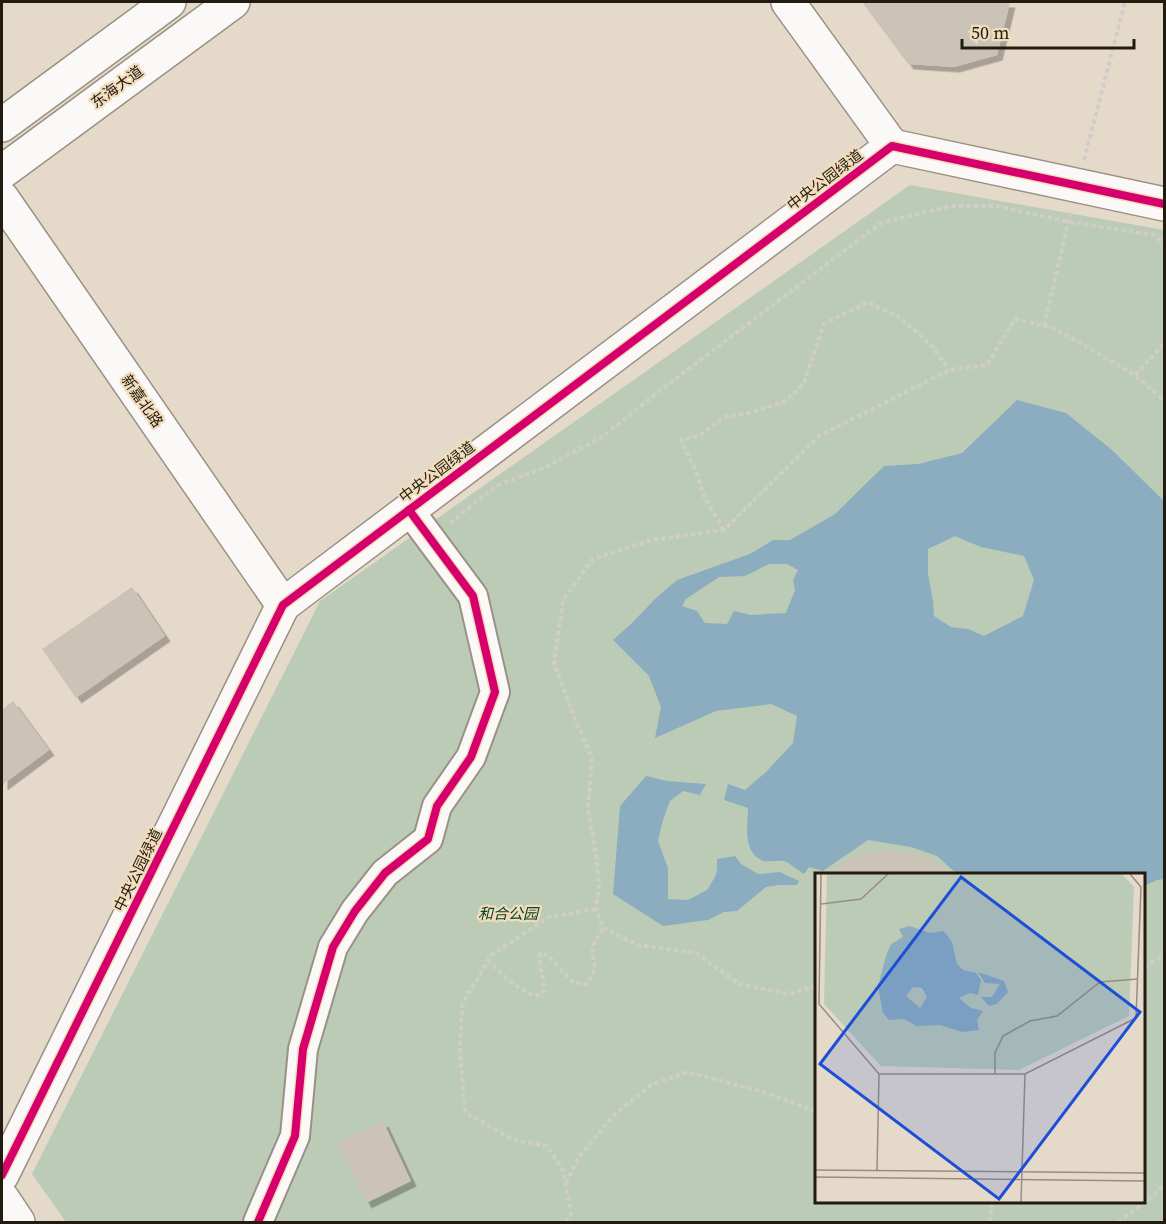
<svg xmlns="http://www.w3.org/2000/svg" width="1166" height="1224" font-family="'Source Serif 4','Noto Sans SC',serif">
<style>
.green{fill:#bccbb6;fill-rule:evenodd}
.water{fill:#8badbf;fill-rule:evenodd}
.building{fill:#cbc3b6;filter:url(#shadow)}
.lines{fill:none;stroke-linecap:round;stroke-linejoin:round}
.minor-casing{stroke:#9a9185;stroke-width:32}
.tertiary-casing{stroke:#9a9185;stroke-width:36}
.primary-casing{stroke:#9a9185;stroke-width:36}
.path{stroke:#d0cdc8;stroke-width:4;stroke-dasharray:4.5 3;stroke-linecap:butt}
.minor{stroke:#fbf9f7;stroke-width:28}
.tertiary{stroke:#fbf9f7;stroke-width:33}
.primary{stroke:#fbf9f7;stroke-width:33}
.cycleway-casing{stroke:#f1ddbe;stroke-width:11}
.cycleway{stroke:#d6006c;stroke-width:8}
.labels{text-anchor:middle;stroke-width:4.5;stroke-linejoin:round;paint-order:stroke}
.street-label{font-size:15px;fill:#221b0f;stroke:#f1ddbe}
.park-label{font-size:15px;font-style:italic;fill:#054524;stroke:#f1ddbe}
.inset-road{fill:none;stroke:#978e7f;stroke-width:1.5}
.view{fill:#1d4ed8;fill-opacity:0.15;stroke:#1d4ed8;stroke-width:3}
.inset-edge{fill:none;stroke:#221b0f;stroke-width:3}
</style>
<defs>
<filter id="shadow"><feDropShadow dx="5.5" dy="5.5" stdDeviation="0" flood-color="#0004"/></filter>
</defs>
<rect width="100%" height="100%" fill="#e5daca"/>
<path class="green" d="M910,185L1164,230V1222H66L32,1174L320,601ZM816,874H1144V1202H816Z"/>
<g class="water">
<path d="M1017,400L1066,413L1112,450L1164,501V879L1157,880L1144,886V874H957L937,856L911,847L868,840L823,871L809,867L804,874C798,871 789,862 784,861C777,860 767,863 761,860C742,851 748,824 748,808L724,800L728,784L745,790L766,772L793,743L797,716L771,704L716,711L655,738L661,707L649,676L613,640L631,624L656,598L677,580L750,554L773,540H790L835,514L884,466L918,464L962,453ZM955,536L981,547L1024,556L1034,580L1023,616L984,636L968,629L951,627L934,616L933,601L928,574V549ZM769,564H787L798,570L793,580L795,590L786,613L751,615L734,611L727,624L705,623L697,611L682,606L686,599L719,577L745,576Z"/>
<polygon points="646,776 667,781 706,784 700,795 683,791 670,801 663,820 658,841 668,868 668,899 688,900 707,890 715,877 717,870 717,859 735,856 741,864 758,874 780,872 799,881 797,885 780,885 766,887 737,911 724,912 708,920 663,926 613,894 620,806"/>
</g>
<g class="building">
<polygon points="862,2 1010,2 997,55 954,67 908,64"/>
<polygon points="132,587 165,636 76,698 42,649"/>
<polygon points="13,701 49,750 2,785 2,710"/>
<polygon points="892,850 924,856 946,870 950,874 824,874 861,853"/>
<polygon points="383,1121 411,1181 366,1203 337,1142"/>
</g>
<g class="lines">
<defs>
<polyline id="minor" points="258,1222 295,1136 303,1049 333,947 355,911 385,873 428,839 437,806 471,757 495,692 473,596 409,510"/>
<g id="tertiary">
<polyline points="788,2 892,146"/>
<polyline points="2,198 283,605"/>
<polyline points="2,1175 283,605 892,146 1164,204"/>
<polyline points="2,1198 18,1222"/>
</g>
<g id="primary">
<polyline points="2,125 169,2"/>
<polyline points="2,172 233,2"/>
</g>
</defs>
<use href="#minor" class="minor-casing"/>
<use href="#tertiary" class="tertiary-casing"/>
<use href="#primary" class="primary-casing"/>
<g class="path">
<polyline points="1084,160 1125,2"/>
<polyline points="1044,326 1071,211"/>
<polyline points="1135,375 1164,344"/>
<polyline points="450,523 496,486 546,467 602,437 662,389 881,223 951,206 997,206 1069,222 1154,235 1164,243"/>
<polyline points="724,530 705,498 695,469 681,440 699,436 724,417 746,414 786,401 804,383 824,324 868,302 901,318 932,346 949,370"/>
<path d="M488,960C502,975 516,988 535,996L542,994L545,989L540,964V953L547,955L574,983L588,984L595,969L592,947L603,928"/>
<polyline points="1144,967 1164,955"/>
<polyline points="816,986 788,994 739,984 696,953 638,945 603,928 596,909 599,885 596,854 588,809 592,758 575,719 554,663 563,600 593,559 652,540 724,530 819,436 949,370 987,365 1015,319 1056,329 1135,375 1164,401"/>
<polyline points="566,1183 579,1157 613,1116 651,1085 687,1072 760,1091 816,1111"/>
<polyline points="566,1222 571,1213 563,1170 547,1146 514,1140 465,1112 460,1051 462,1005 491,955 549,917 596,909"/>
<polyline points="990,1222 992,1202"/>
<polyline points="1118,1222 1153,1196 1164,1184"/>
</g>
<use href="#minor" class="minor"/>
<use href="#tertiary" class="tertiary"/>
<use href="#primary" class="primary"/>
<defs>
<g id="cycleway">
<polyline points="2,1175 283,605 892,146 1164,204"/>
<polyline points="258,1222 295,1136 303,1049 333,947 355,911 385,873 428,839 437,806 471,757 495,692 473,596 409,510"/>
</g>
</defs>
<use href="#cycleway" class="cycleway-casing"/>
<use href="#cycleway" class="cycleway"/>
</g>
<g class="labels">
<g class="street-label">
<text transform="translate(117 87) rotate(-36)" y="5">东海大道</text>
<text transform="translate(825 180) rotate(-37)" y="5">中央公园绿道</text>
<text transform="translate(142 401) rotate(55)" y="5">新嘉北路</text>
<text transform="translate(437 472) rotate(-37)" y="5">中央公园绿道</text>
<text transform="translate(138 870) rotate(-64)" y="5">中央公园绿道</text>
</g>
<g class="park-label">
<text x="508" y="919">和合公园</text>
</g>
</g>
<g transform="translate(815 873)">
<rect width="330" height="330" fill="#e5daca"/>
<path d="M12,1H307L319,14L314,143L204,197L66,193L9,131Z" fill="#bccbb6"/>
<path d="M95,53L115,60L129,58L137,69L142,91L148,97L161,100L166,107L163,122L155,120L144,125L156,135L168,138L162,147L164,157L147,159L125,152L102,153L89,146L74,147L68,140L63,113L71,83L76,71L88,64L84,56ZM98,114L107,115L112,124L105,135L91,123ZM163,99L189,108L193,119L182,131L174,133L166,124H177L185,111L170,110Z" fill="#8badbf" fill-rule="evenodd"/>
<path class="inset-road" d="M6,1L4,131L64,201H210L321,145L326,14L315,1M6,31L46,26L73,1M180,201V180L188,163L215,148L242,143L285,109L323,106M0,297L330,300M62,298L64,201M0,304L330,308M206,329L210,201"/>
<path class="view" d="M146,4L325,139L184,326L5,191Z"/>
<rect width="330" height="330" class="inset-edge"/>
</g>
<rect width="1166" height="1224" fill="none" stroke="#221b0f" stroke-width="6"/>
<path d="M962 39v9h172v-9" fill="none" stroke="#221b0f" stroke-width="3"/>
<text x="971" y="39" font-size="18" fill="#221b0f" stroke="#f1ddbe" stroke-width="4.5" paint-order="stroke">50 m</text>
</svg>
